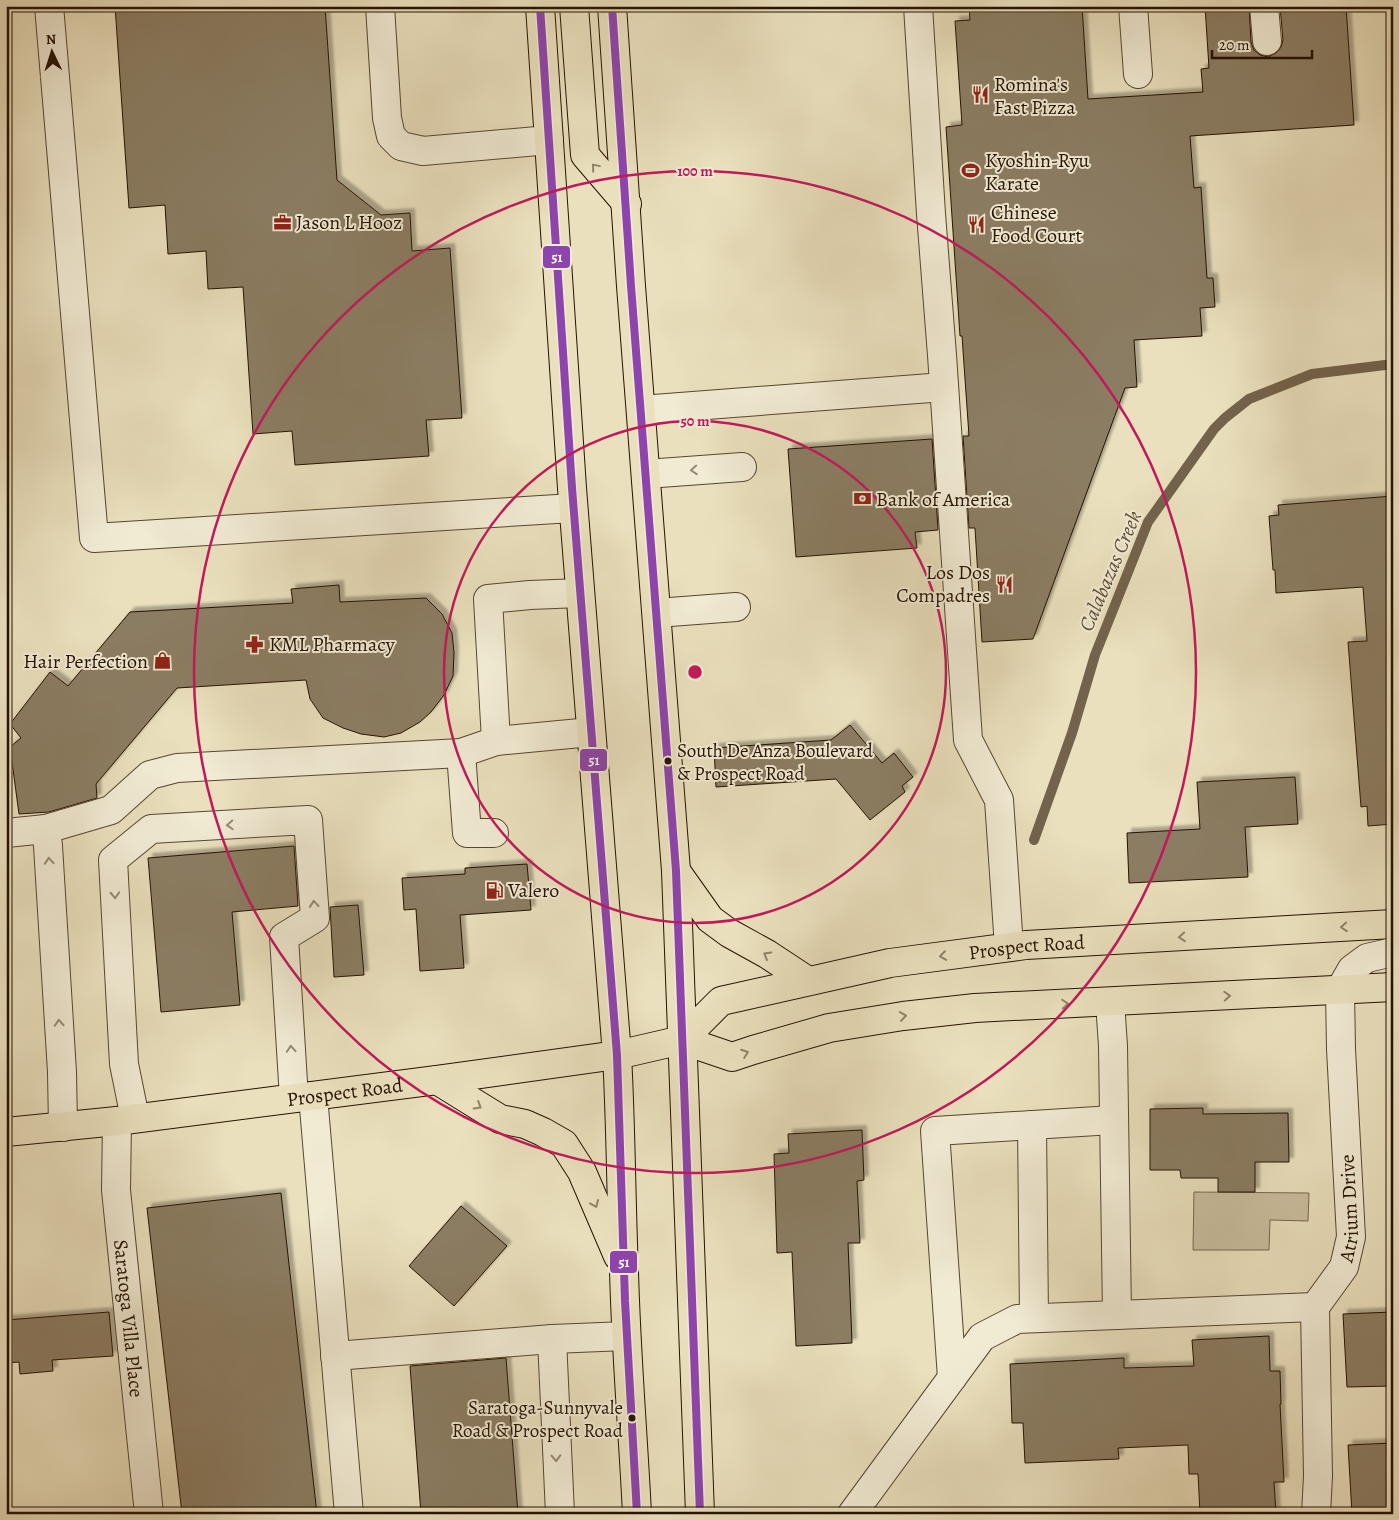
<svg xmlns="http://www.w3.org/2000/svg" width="1399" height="1520" font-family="Alegreya,serif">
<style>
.green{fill:#c9bd9d;stroke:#776750}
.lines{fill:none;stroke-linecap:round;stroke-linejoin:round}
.stream{stroke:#73634c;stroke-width:10}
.building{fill:#8b7d63;stroke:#251102;filter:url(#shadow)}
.minor-casing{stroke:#564531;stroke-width:30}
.major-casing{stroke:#251102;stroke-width:30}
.minor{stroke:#f1ebd4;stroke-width:28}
.major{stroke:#eae0bd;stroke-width:28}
.bus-1-casing{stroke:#f1ebd4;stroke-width:11}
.bus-1{stroke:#8e44ad;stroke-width:8}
.oneway{stroke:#918369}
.oneway2{stroke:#958976}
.ring{fill:none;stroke:#c2185b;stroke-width:2.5}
.bus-dot{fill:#251102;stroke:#f1ebd4;stroke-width:2}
.labels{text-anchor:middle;stroke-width:4;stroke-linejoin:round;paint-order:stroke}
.bus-label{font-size:19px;fill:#251102;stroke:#f1ebd4;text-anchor:start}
.poi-label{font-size:20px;fill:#251102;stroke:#f1ebd4;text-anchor:start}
.street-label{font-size:20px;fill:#251102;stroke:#f1ebd4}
.water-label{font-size:21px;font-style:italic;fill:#604f39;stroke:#f1ebd4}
.centre{fill:#c2185b;stroke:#f1ebd4;stroke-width:2.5}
.ring-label{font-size:15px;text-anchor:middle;font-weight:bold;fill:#c2185b;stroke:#f1ebd4;stroke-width:4;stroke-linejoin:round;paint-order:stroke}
.line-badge{stroke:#f1ebd4;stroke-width:2}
.badge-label{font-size:14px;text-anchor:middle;font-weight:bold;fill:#fff}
</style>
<defs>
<filter id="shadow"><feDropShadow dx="4.5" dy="-4.5" stdDeviation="1" flood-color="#0004"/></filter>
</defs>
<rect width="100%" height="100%" fill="#eae0bd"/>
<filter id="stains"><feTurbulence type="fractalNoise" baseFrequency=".004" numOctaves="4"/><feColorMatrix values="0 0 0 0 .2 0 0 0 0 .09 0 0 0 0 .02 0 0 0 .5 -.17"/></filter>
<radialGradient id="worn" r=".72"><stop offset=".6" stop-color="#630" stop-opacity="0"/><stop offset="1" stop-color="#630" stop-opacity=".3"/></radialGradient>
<polygon class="green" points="1194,1192 1309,1193 1308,1221 1270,1220 1269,1250 1193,1250"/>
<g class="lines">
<polyline class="stream" points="1034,840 1072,733 1095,655 1148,522 1214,429 1225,418 1249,399 1312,374 1393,364"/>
</g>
<g class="building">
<polygon points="115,6 325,6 337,180 381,215 410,213 412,251 450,248 462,418 426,420 429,456 295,465 292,431 253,434 243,287 208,289 206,251 168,254 165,205 129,208"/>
<polygon points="969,6 1082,6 1088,99 1203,92 1201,69 1209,68 1205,6 1249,6 1251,42 1254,50 1260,55 1268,57 1276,53 1281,47 1283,40 1280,6 1346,6 1354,125 1190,136 1194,188 1201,187 1207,278 1213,278 1215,307 1200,308 1202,336 1134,340 1137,387 1125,388 1033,639 982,642 975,528 969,528 963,436 969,436 962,336 960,336 946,127 962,125 955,21 970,20"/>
<polygon points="932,439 938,530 915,532 917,548 796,557 788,449"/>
<polygon points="1393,496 1393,824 1368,826 1367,806 1361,807 1348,642 1367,641 1363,587 1276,593 1275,570 1273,570 1269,516 1279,515 1278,505"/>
<polygon points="339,585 340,602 426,598 442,614 452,633 454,653 453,676 444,695 431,712 420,722 401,733 384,737 361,734 343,728 323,718 310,699 306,680 177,688 96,784 97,798 49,812 19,814 10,747 21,738 10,724 50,672 68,686 130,612 293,603 291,589"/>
<polygon points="850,725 882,763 894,753 913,777 902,786 905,792 870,820 836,779 716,787 714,748 831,740"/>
<polygon points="1295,777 1298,824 1245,827 1248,877 1129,883 1127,833 1200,829 1197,782"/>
<polygon points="294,846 298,906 232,912 240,1005 161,1012 148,858"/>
<polygon points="527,864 531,910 460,915 464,968 420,971 416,909 404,910 402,878 465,874 465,868"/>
<polygon points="358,905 364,975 334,977 330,907"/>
<polygon points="1203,1108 1203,1114 1288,1113 1289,1162 1255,1162 1255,1192 1218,1192 1218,1178 1181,1178 1180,1170 1150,1170 1150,1109"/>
<polygon points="862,1130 864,1180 857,1181 860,1243 848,1243 852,1343 796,1346 792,1252 777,1253 774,1154 789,1153 788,1134"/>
<polygon points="281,1193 317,1514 182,1514 147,1208"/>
<polygon points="461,1206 507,1246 454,1306 409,1266"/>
<polygon points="109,1312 113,1356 52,1360 53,1371 20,1374 19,1362 6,1363 6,1320"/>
<polygon points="1393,1312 1393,1386 1347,1387 1343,1314"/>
<polygon points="1269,1336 1270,1371 1280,1371 1281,1404 1280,1404 1284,1482 1274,1482 1276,1514 1200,1514 1198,1474 1189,1474 1188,1445 1118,1448 1119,1459 1025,1463 1023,1423 1012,1423 1010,1364 1124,1358 1124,1368 1194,1366 1192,1340"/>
<polygon points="506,1358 518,1514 421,1514 410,1366"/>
<polygon points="1393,1443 1393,1514 1352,1514 1348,1445"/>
</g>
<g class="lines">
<defs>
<g id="minor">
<polyline points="49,6 94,538 573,508"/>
<polyline points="380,6 387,118 391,136 401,146 423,151 549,140"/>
<polyline points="918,6 931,214 942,355 968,740 999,800 1009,947"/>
<polyline points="1133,6 1138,74"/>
<polyline points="1264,6 1267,41"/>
<polyline points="641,410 944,387"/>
<polyline points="646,474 742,467"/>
<polyline points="657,613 736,607"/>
<polyline points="496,741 488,599 530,595 580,593"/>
<polyline points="461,753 467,833 494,833"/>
<polyline points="46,829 48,846 62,1072 63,1127"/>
<polyline points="6,833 46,829 111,810 150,775 177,768 461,753 496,741 591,732"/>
<polyline points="1110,1002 1113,1046 1117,1315"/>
<polyline points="313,1096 349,1514"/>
<polyline points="135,1118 124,1064 113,860 151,829 308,820 315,918 284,937 294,1098"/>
<path id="s1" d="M117,1121L116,1190L149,1514"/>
<polyline points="1032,1125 1034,1318"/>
<polyline points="552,1339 560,1514"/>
<polyline points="335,1356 552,1339 626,1336"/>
<polyline points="952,1378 935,1131 1113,1120"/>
<polyline points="852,1514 982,1337 1017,1319 1315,1307"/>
<path id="s2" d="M1316,1514L1318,1476L1315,1307L1344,1267L1351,1237L1341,1049L1340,990L1352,969L1367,958L1393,952"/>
</g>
<g id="major">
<path d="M540,6L572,488L617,1055C621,1127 621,1199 624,1271C626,1352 633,1433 637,1514"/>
<polyline points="574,6 585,155 627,204"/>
<polyline points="612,6 631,286 676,871 700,1514"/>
<polyline points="676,871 710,919 729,933 767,954 808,981"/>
<path id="s3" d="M682,1040L721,1001L890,963L1026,945L1393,924"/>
<polyline points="437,1080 500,1119 525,1124 543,1132 564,1144 582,1172 618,1256"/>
<path id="s4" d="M6,1132L117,1121L437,1080L617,1055L682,1040L732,1057L753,1050L829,1028L903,1016L975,1008L1393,987"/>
</g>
</defs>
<use href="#minor" class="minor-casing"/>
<use href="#major" class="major-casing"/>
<use href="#minor" class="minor"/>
<use href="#major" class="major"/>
<defs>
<g id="bus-1">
<polyline points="540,6 572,488 617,1055 625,1301 637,1514"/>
<polyline points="612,6 631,286 676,871 700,1514"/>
</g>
</defs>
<use href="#bus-1" class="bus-1-casing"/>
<use href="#bus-1" class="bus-1"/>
</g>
<defs><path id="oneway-chevron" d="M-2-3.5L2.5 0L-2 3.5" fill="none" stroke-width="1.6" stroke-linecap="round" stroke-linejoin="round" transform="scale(1.25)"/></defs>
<g class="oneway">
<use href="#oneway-chevron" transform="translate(595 167) rotate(-130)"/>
<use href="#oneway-chevron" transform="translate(1344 927) rotate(176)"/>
<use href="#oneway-chevron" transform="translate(1182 937) rotate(176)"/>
<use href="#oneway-chevron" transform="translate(767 955) rotate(-150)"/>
<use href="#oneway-chevron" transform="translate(943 956) rotate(172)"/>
<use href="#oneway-chevron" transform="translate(1227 996) rotate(-3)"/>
<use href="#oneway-chevron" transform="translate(1065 1004) rotate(-3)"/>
<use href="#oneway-chevron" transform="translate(903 1016) rotate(-8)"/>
<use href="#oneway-chevron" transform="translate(745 1053) rotate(-20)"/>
<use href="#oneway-chevron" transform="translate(478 1106) rotate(31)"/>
<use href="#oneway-chevron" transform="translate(595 1204) rotate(67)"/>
</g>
<g class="oneway2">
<use href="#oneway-chevron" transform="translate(694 470) rotate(176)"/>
<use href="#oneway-chevron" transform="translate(230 825) rotate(177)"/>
<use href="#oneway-chevron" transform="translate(49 861) rotate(-94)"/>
<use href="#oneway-chevron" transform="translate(115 895) rotate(87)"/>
<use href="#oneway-chevron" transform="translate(314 904) rotate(-95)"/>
<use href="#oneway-chevron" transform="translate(59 1023) rotate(-94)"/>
<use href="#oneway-chevron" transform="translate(291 1049) rotate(-94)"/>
<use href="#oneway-chevron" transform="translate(556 1458) rotate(88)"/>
</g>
<g class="ring">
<circle cx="695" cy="672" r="251"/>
<circle cx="695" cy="672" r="501"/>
</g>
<defs>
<symbol id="restaurant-bare" viewBox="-9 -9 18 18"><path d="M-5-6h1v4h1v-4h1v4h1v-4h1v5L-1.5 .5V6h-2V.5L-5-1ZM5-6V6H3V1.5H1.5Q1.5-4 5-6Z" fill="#8f2418" stroke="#f1ebd4" stroke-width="2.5" paint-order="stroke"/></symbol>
<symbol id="stadium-bare" viewBox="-9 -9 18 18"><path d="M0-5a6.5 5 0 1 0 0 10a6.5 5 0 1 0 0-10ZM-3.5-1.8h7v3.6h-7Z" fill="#8f2418" stroke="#f1ebd4" stroke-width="2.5" paint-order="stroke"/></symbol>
<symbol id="office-bare" viewBox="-9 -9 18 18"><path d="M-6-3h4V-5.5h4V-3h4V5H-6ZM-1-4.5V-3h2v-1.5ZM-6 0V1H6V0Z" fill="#8f2418" stroke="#f1ebd4" stroke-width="2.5" paint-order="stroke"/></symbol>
<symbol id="bank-bare" viewBox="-9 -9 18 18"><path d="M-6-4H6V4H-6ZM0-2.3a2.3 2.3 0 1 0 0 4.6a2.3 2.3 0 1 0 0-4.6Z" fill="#8f2418" stroke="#f1ebd4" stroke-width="2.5" paint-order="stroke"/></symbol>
<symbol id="pharmacy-bare" viewBox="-9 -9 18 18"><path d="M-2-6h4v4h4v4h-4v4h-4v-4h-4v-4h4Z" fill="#8f2418" stroke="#f1ebd4" stroke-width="2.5" paint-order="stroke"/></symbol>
<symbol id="shop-bare" viewBox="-9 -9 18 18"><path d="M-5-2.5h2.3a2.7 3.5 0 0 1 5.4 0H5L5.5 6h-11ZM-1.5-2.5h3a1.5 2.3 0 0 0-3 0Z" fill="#8f2418" stroke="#f1ebd4" stroke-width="2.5" paint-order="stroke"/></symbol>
<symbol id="fuel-bare" viewBox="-9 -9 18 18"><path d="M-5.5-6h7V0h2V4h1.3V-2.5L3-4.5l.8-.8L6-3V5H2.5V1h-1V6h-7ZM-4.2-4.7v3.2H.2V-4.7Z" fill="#8f2418" stroke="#f1ebd4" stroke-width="2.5" paint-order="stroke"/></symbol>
</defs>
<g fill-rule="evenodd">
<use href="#restaurant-bare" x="968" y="82" width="25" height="25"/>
<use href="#stadium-bare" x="958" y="158" width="25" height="25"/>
<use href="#office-bare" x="270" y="210" width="25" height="25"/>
<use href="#restaurant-bare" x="964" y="212" width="25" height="25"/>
<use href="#bank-bare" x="850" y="486" width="25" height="25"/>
<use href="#restaurant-bare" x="992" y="572" width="25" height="25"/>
<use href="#pharmacy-bare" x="242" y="632" width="25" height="25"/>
<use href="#shop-bare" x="150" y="648" width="25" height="25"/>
<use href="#fuel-bare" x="482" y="878" width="25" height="25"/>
</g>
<g class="bus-dot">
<circle cx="668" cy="761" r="4.5"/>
<circle cx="632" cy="1418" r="4.5"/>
</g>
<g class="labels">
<g class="bus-label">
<text x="677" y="757">South De Anza Boulevard<tspan x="677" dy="23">&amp; Prospect Road</tspan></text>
<text x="623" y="1414" text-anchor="end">Saratoga-Sunnyvale<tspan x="623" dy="23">Road &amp; Prospect Road</tspan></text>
</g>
<g class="poi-label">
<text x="994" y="91">Romina's<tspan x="994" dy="23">Fast Pizza</tspan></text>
<text x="985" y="167">Kyoshin-Ryu<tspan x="985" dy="23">Karate</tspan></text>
<text x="991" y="219">Chinese<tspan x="991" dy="23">Food Court</tspan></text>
<text x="296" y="229">Jason L Hooz</text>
<text x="876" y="506">Bank of America</text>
<text x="990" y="579" text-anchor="end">Los Dos<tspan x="990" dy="23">Compadres</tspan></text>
<text x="269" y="651">KML Pharmacy</text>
<text x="148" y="668" text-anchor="end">Hair Perfection</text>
<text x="508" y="897">Valero</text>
</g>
<g class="street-label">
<text dy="7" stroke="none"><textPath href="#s3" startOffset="366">Prospect Road</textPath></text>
<text dy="7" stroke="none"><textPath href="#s4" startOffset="341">Prospect Road</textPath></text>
<text dy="7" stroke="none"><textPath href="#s2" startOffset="316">Atrium Drive</textPath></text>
<text dy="7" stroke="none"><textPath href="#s1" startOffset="198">Saratoga Villa Place</textPath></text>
</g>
<g class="water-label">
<text transform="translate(1110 571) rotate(-67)" y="7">Calabazas Creek</text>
</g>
</g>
<circle cx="695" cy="672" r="8" class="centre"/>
<g class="ring-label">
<text x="695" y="176">100 m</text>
<text x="695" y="426">50 m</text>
</g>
<g class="line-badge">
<rect x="542" y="245" width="29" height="24" rx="5" fill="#8e44ad"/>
<rect x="579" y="748" width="29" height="24" rx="5" fill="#8e44ad"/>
<rect x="609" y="1250" width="29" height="24" rx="5" fill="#8e44ad"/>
</g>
<g class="badge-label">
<text x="557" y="262">51</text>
<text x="594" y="765">51</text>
<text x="624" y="1267">51</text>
</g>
<rect width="1399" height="1520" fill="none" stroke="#eae0bd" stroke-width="25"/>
<rect x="8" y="8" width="1384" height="1505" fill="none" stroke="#251102" stroke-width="2.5"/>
<rect x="12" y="12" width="1374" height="1495" fill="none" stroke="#251102"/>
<g transform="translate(52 52) rotate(356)" stroke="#f1ebd4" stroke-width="4" paint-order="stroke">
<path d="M0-4L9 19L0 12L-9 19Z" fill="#251102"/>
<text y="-8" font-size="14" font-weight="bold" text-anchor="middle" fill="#251102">N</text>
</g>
<path d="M1212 50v8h100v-8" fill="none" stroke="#251102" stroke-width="2.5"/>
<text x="1219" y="50" font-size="15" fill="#251102" stroke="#f1ebd4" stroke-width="4" paint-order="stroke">20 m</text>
<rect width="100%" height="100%" filter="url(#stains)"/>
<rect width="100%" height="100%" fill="url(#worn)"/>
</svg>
